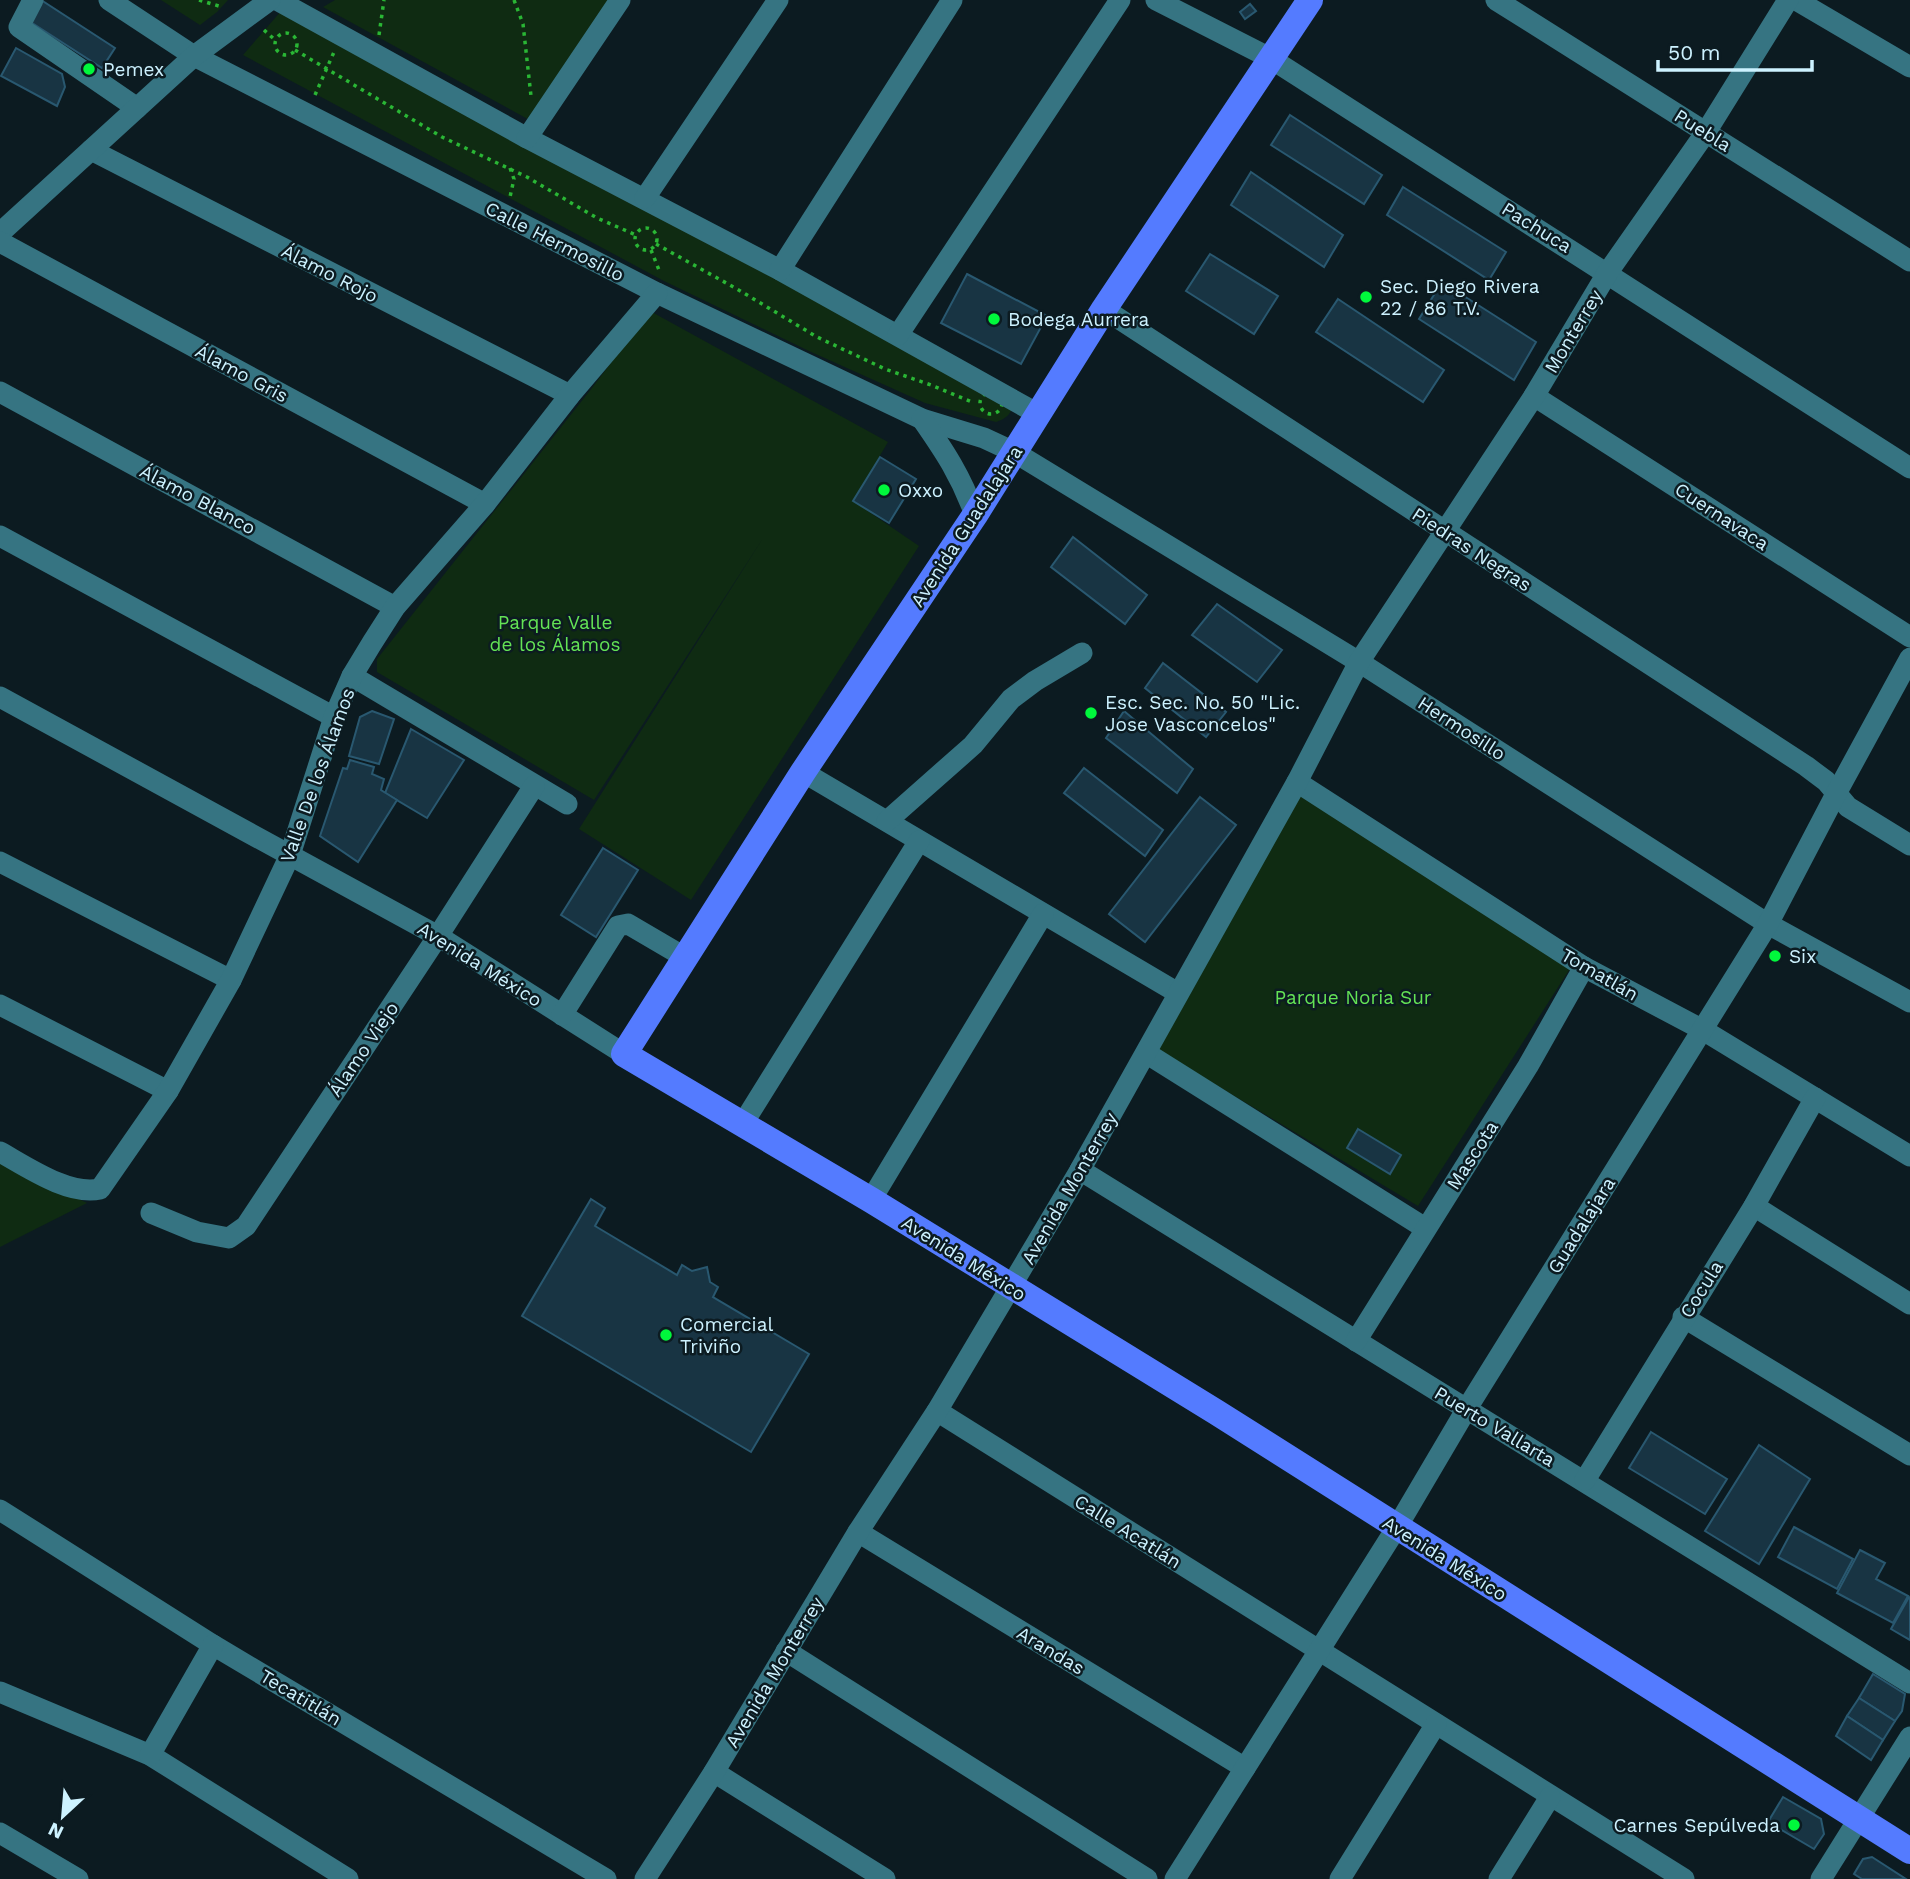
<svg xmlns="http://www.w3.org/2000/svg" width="1910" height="1879" font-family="'Work Sans',sans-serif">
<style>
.green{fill:#0f2b12}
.building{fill:#183443;stroke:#295870;stroke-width:2}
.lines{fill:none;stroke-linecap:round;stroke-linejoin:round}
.path{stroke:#2ab635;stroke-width:3.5;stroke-dasharray:3.5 5;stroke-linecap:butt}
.minor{stroke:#367482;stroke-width:21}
.major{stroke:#547bff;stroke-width:26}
.poi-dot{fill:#00f83c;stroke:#0c1b21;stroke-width:2.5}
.labels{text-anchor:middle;stroke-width:5;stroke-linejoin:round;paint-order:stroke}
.poi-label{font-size:19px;fill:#cdf2ff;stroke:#0c1b21;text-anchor:start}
.street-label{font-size:19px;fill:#cdf2ff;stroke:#0c1b21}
.park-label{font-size:19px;fill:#64e355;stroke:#0c1b21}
</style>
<rect width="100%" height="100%" fill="#0c1b21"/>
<g class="green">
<polygon points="161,0 228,0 217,12 200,25"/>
<polygon points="335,0 612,0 535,123 323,7"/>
<path d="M282,10L609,184L1013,407C1009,416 1005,419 996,422L925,403L809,351L664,281L243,55Z"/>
<polygon points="650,311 888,442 853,501 919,546 691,900 579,829 765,535 594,800 377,672 377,659 592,388"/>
<polygon points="1303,790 1571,967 1418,1206 1156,1049"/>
<polygon points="0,1160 87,1203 0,1247"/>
</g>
<g class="building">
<polygon points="41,0 115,48 102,68 29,21"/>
<polygon points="1250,4 1256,11 1245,19 1240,12"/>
<polygon points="16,48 62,74 65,87 57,106 1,76"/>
<polygon points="1290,115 1382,175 1364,204 1271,145"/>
<polygon points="1251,172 1343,235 1324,267 1231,205"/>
<polygon points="1403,187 1506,252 1489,280 1387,215"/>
<polygon points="1210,254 1278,296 1254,334 1186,291"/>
<polygon points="967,274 1047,316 1021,364 941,323"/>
<polygon points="1442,282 1536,342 1514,380 1419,319"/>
<polygon points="1338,299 1444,370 1423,402 1316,332"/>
<polygon points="880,457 916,479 889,523 853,501"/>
<polygon points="1073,537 1147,595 1125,624 1051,567"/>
<polygon points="1217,604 1282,650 1257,682 1192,635"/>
<polygon points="1163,663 1226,712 1206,737 1145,688"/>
<polygon points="372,711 394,719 379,764 349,756 360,717"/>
<polygon points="1124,711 1193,769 1177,793 1106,738"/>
<polygon points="411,729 464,760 427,818 385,793"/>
<polygon points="350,760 374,767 372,774 384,779 381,790 397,800 358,862 320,836 343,768 347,769"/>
<polygon points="1084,768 1163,830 1145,856 1064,793"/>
<polygon points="1200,797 1236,825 1145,942 1109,914"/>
<polygon points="603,848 638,870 596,937 561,915"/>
<polygon points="1358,1129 1401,1155 1390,1174 1347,1148"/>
<polygon points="591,1199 605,1208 595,1226 677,1275 682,1265 692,1271 707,1267 710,1282 718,1287 713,1297 809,1354 751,1452 522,1316"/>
<polygon points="1651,1432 1727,1479 1705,1514 1629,1468"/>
<polygon points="1759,1445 1810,1479 1759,1564 1705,1531"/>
<polygon points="1794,1527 1853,1559 1837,1589 1778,1557"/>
<polygon points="1860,1550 1885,1563 1876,1579 1908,1596 1893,1623 1837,1593"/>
<polygon points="1909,1597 1910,1598 1910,1640 1891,1629"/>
<polygon points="1873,1674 1905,1694 1902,1711 1895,1721 1859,1698"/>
<polygon points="1859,1698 1895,1721 1883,1740 1847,1716"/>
<polygon points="1847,1716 1883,1740 1871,1760 1836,1736"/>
<polygon points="1783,1797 1821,1819 1824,1834 1814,1849 1768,1822"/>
<polygon points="1872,1857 1906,1879 1862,1879 1854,1874 1863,1859"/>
</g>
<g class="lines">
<g class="path">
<polyline points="199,0 222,7"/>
<polyline points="514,0 523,24 531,96"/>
<polyline points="264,30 275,40"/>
<circle cx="286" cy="44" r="11"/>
<polyline points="379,35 384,0"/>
<polyline points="295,50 442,137 527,177 597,218 636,235"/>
<polyline points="315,95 334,52"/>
<polyline points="510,168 514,179 510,197"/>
<circle cx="646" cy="239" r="11"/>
<polyline points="656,244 737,289 817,337 885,369 931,385 972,402"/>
<polyline points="651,250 659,270"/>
<circle cx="991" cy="403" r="11"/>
</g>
<g class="minor">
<polyline points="33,0 19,27 137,108"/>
<polyline points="109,0 194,56 657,293 922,419 984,438 1014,452 1359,662 1768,924 1910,1002"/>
<polyline points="277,0 527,138 780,270 1038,414"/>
<polyline points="1156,0 1270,58 1910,468"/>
<polyline points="1496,0 1910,261"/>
<polyline points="1796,0 1910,67"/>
<polyline points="527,138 620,0"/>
<polyline points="91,150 570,395"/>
<polyline points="645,198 778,0"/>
<polyline points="0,233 194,56 270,0"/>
<polyline points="0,242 485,504"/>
<polyline points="780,270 952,0"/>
<polyline points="1104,309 1806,766 1826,781 1848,807 1910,845"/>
<polyline points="898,335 1120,0"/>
<polyline points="0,392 395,607"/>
<polyline points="1534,396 1910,637"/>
<path d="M922,419C945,452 961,476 975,515"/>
<polyline points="0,536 334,717"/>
<polyline points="352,676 567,804"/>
<polyline points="0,697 438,936 624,1054"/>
<polyline points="803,772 1178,993"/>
<polyline points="1297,782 1584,967 1703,1030 1910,1156"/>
<polyline points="887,821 973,745 1011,699 1035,681 1082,653"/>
<polyline points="0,862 231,980"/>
<polyline points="0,1005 168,1091"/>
<polyline points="562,1015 618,926 628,924 686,958"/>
<polyline points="1146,1053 1425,1228"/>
<polyline points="742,1125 919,841"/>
<path d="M0,1152C27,1167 69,1196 100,1189L168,1091L231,980L290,855L334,717L352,676L372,643L395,607L485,504L570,395L657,293"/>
<path d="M1080,1170C1356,1342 1634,1510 1910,1683"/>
<polyline points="871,1200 1043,914"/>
<polyline points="1754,1206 1910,1304"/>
<polyline points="151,1213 197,1232 229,1238 246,1226 438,936 534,786"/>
<polyline points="1683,1317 1910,1455"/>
<polyline points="1356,1341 1528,1066 1584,967"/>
<polyline points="937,1411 1684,1879"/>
<polyline points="1585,1480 1754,1206 1815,1098"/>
<polyline points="0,1510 213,1645 606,1879"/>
<polyline points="858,1532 1245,1768"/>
<polyline points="786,1651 1147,1879"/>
<polyline points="0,1692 150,1755 348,1879"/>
<polyline points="150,1755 213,1645"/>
<polyline points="714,1772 885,1879"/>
<polyline points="0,1833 78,1879"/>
<polyline points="645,1879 714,1772 858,1532 937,1411 1080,1170 1297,782 1359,662 1534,396 1608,272 1706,132 1788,0"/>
<polyline points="1175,1879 1397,1527 1466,1410 1768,924 1837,792 1910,658"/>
<polyline points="1340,1879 1436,1724"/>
<polyline points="1499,1879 1550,1797"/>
<polyline points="1821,1879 1910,1737"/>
</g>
<polyline class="major" points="1310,0 1104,309 975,515 803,772 624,1054 871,1200 1216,1412 1910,1851"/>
</g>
<g class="poi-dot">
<circle cx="89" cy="69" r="7"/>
<circle cx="1366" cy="297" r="7"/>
<circle cx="994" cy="319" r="7"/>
<circle cx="884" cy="490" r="7"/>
<circle cx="1091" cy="713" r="7"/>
<circle cx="1775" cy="956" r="7"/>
<circle cx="666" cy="1335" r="7"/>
<circle cx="1794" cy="1825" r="7"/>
</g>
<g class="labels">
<g class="poi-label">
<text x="103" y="76">Pemex</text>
<text x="1380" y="293">Sec. Diego Rivera<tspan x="1380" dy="22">22 / 86 T.V.</tspan></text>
<text x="1008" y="326">Bodega Aurrera</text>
<text x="898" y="497">Oxxo</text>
<text x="1105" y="709">Esc. Sec. No. 50 "Lic.<tspan x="1105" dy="22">Jose Vasconcelos"</tspan></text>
<text x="1789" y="963">Six</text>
<text x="680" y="1331">Comercial<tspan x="680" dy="22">Triviño</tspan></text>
<text x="1780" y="1832" text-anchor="end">Carnes Sepúlveda</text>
</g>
<g class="street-label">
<text transform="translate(1703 130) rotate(32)" y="7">Puebla</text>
<text transform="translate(1537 227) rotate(32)" y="7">Pachuca</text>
<text transform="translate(555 241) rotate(27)" y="7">Calle Hermosillo</text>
<text transform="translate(330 273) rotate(27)" y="7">Álamo Rojo</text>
<text transform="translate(1573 331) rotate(-59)" y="7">Monterrey</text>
<text transform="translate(242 373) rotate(28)" y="7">Álamo Gris</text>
<text transform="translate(198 499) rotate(28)" y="7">Álamo Blanco</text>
<text transform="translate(1722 516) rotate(33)" y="7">Cuernavaca</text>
<text transform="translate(966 526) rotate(-57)" y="7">Avenida Guadalajara</text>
<text transform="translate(1472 549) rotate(33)" y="7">Piedras Negras</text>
<text transform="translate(1462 728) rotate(33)" y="7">Hermosillo</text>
<text transform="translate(317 775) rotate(-70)" y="7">Valle De los Álamos</text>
<text transform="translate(480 964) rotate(32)" y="7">Avenida México</text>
<text transform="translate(1600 974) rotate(30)" y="7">Tomatlán</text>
<text transform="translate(363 1049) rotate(-56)" y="7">Álamo Viejo</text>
<text transform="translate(1472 1155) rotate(-57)" y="7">Mascota</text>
<text transform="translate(1069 1188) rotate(-60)" y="7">Avenida Monterrey</text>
<text transform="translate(1581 1225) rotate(-58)" y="7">Guadalajara</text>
<text transform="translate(964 1258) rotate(32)" y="7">Avenida México</text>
<text transform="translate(1701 1289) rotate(-58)" y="7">Cocula</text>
<text transform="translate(1495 1426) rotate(31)" y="7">Puerto Vallarta</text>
<text transform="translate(1128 1531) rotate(32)" y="7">Calle Acatlán</text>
<text transform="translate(1445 1558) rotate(32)" y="7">Avenida México</text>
<text transform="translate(1051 1650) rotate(31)" y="7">Arandas</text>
<text transform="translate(774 1672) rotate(-59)" y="7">Avenida Monterrey</text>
<text transform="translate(301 1697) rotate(31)" y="7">Tecatitlán</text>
</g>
<g class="park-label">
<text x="555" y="629">Parque Valle<tspan x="555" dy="22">de los Álamos</tspan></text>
<text x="1353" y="1004">Parque Noria Sur</text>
</g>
</g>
<g transform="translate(63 1816) rotate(206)" stroke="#0c1b21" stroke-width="5" paint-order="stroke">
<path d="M0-5L12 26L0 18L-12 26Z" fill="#cdf2ff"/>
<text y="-10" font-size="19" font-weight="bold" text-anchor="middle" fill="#cdf2ff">N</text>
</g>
<path d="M1658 60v10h154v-10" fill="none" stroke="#cdf2ff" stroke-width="3.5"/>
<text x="1668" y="60" font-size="21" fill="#cdf2ff" stroke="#0c1b21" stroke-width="5" paint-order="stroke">50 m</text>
</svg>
